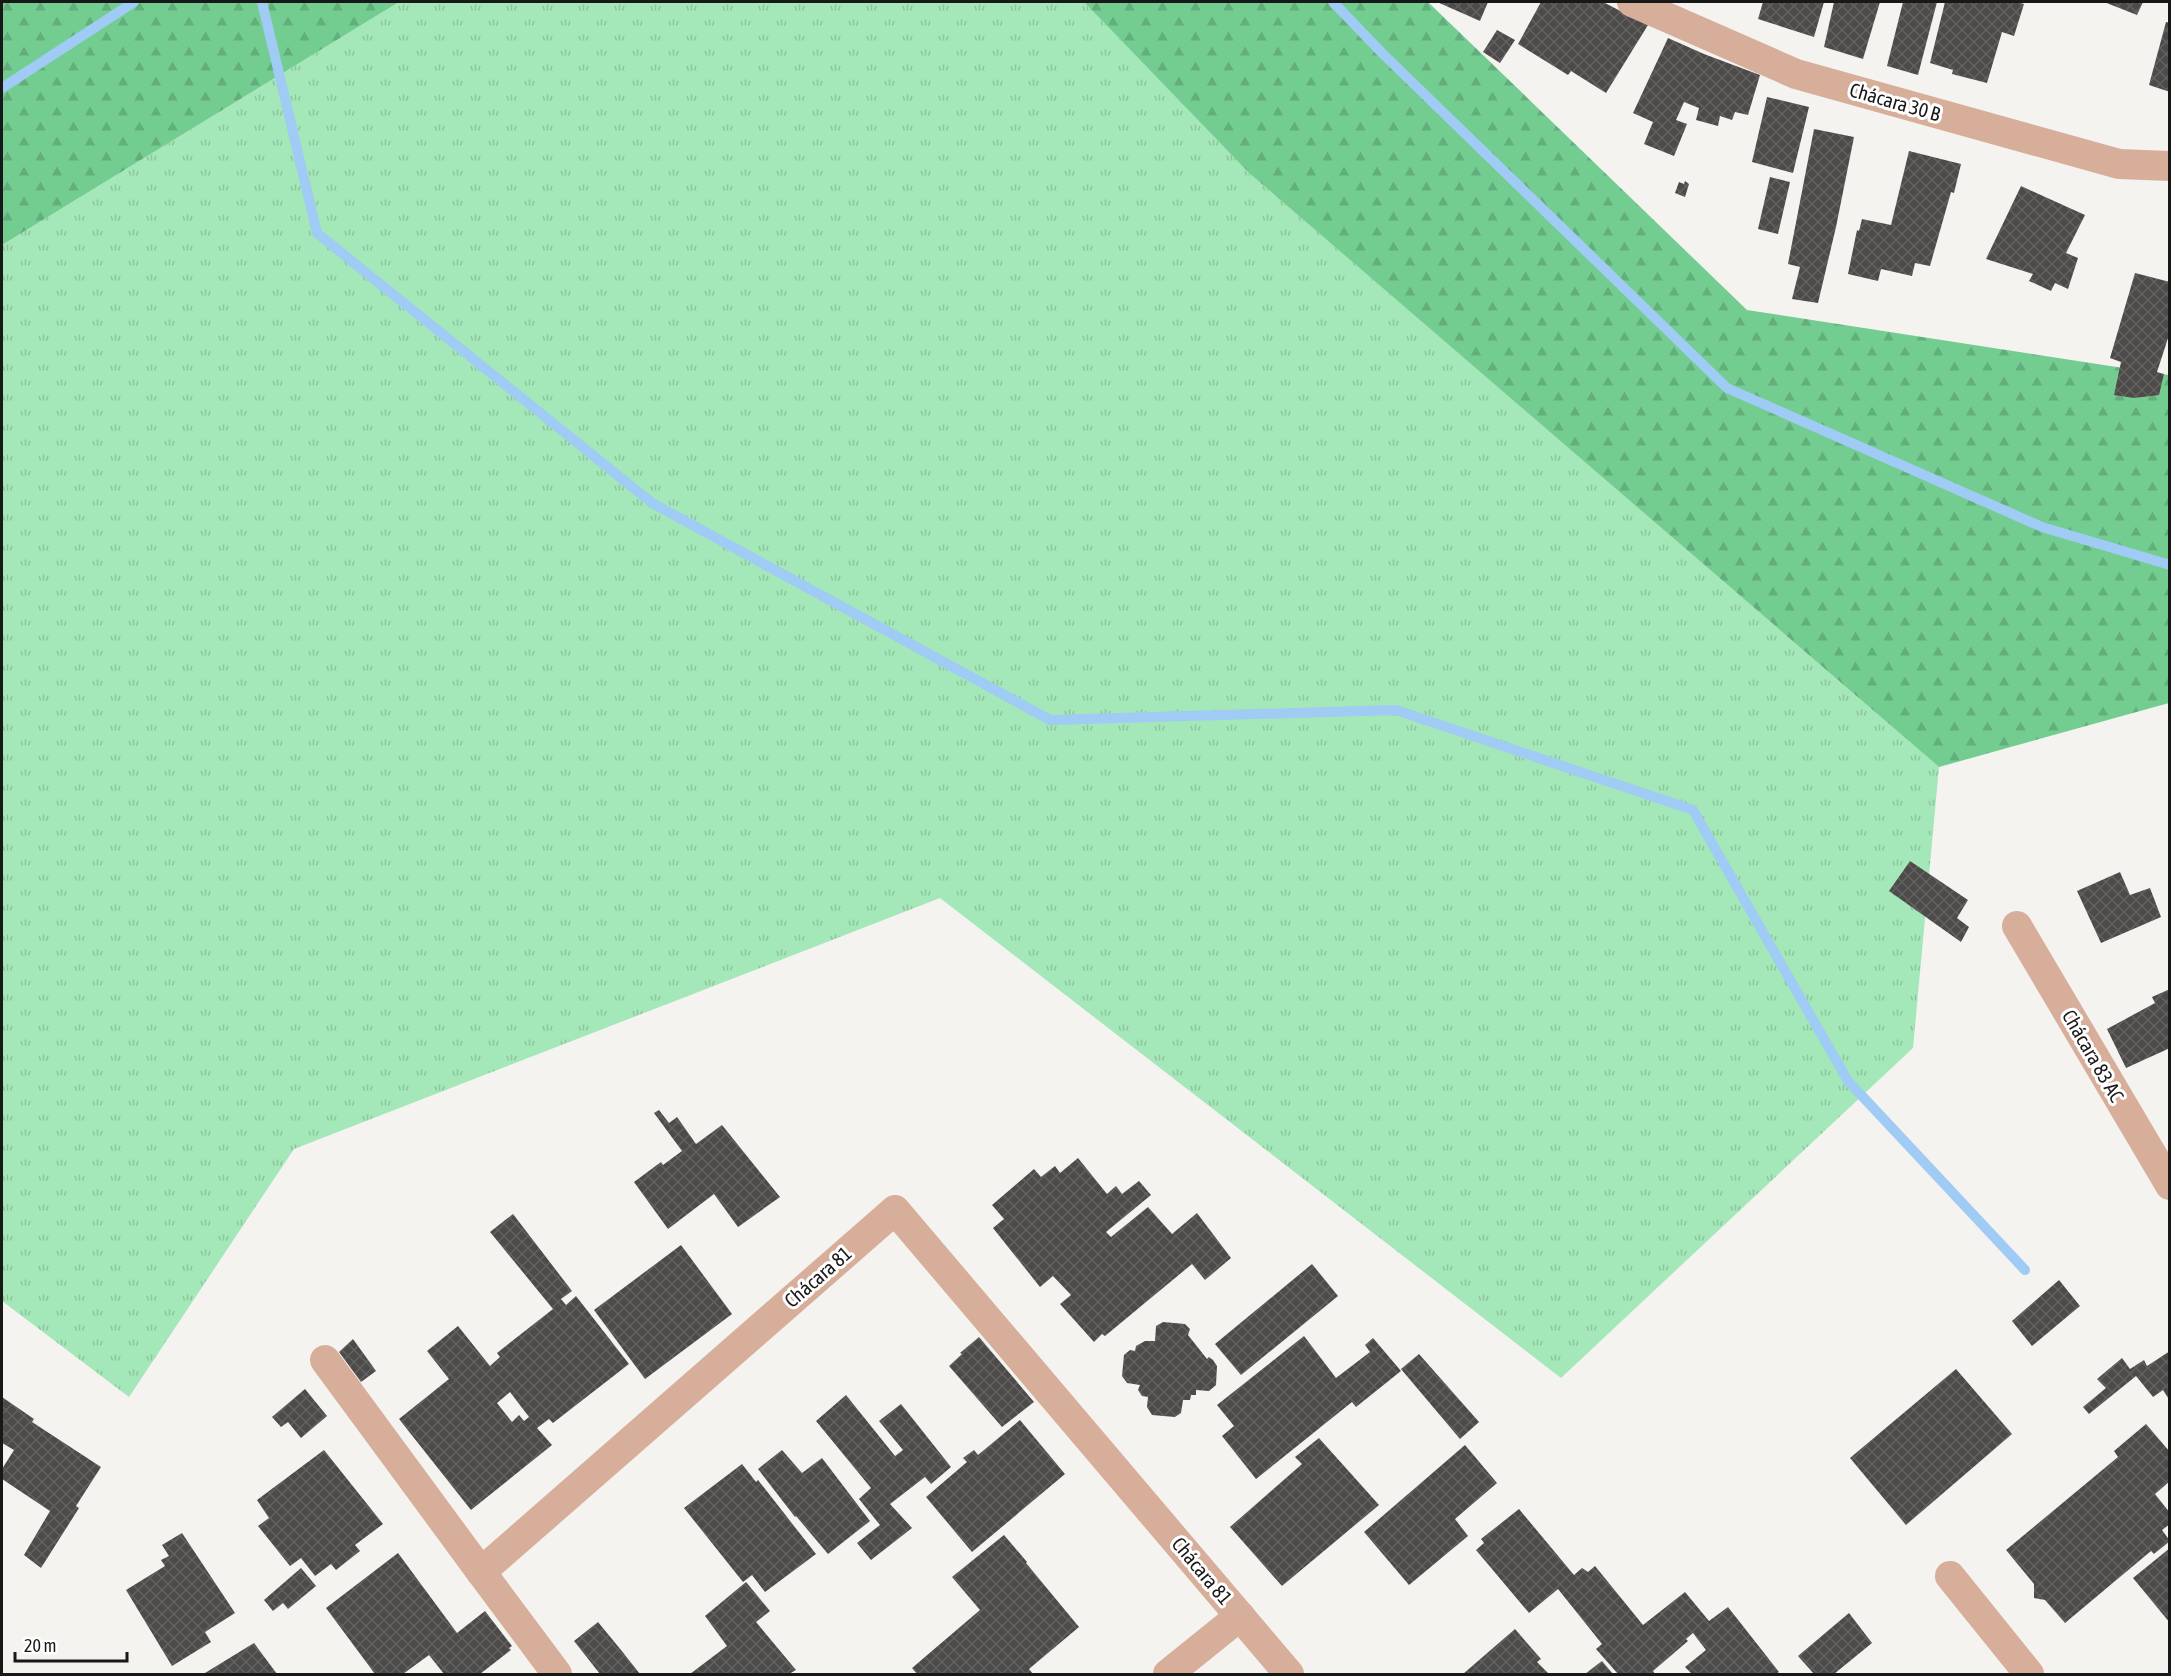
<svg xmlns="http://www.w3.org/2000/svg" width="2171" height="1676" font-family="'Asap Condensed',sans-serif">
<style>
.grass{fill:url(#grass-tufts)}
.forest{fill:url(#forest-firs)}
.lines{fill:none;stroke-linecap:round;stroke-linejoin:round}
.stream{stroke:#a0cbf4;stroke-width:10}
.building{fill:url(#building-cross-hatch);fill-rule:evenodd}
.minor{stroke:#d7ae9a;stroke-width:30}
.labels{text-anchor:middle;stroke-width:6;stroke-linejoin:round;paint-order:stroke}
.street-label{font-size:20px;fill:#191818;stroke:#fff}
</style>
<defs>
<pattern id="grass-tufts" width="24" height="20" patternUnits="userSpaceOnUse" patternTransform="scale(1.5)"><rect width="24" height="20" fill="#a4e7b8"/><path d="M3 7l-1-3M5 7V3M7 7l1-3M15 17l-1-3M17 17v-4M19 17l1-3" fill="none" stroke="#8dc59d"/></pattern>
<pattern id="forest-firs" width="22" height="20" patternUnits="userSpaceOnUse" patternTransform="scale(1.5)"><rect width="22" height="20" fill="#73cd91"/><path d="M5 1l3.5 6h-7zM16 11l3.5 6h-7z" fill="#63af7c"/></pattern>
<pattern id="building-cross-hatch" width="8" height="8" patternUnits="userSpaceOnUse" patternTransform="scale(1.5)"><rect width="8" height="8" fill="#4d4b49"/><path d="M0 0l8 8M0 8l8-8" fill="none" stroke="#636160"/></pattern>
</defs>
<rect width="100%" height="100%" fill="#f5f3f0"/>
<polygon class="grass" points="399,2 1084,2 1249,173 1939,767 1913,1048 1561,1378 940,898 294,1149 129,1397 2,1301 2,245"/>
<g class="forest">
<polygon points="2,2 399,2 2,245"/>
<polygon points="1084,2 1428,2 1747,310 2169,375 2169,703 1939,767 1249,173"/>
</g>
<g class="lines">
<g class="stream">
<polyline points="262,2 317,233 652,503 1050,720 1396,710 1693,810 1848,1081 2025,1270"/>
<polyline points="1333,2 1382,53 1727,388 2042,527 2170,565"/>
<polyline points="2,88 134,2"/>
</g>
</g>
<g class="building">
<polygon points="1437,2 1488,2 1480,21"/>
<polygon points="1541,2 1603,2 1648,25 1606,93 1571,71 1568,75 1518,44"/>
<polygon points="1763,2 1824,2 1814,37 1758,19"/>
<polygon points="1834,2 1880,2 1863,59 1824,47"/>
<polygon points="1903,2 1937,2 1918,75 1887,66"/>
<polygon points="1945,2 2017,2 2024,4 2014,36 2002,32 1987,83 1952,74 1953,70 1930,63"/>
<polygon points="2104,2 2143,2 2137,15"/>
<polygon points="2166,22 2170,23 2170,92 2149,85"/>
<polygon points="1497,30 1515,40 1500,63 1483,52"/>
<polygon points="1668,38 1704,54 1760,75 1748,115 1735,112 1732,120 1720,116 1718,126 1696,120 1699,108 1684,102 1676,120 1687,124 1674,156 1644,144 1653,122 1633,113"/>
<polygon points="1767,97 1809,107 1793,173 1752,162"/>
<polygon points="1814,129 1854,137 1836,227 1818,303 1792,299 1800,267 1788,264"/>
<polygon points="1909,151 1961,164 1954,193 1951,192 1930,266 1915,263 1912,276 1881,269 1878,281 1848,274 1857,230 1859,231 1862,219 1891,225"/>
<polygon points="1770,177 1790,182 1778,234 1758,229"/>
<polygon points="1685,181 1689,184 1685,197 1675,193 1679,182 1684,184"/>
<polygon points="2021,186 2085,215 2066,253 2078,258 2068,289 2055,283 2051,291 2029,281 2033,274 1986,259"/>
<polygon points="2135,273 2170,282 2170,332 2157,372 2164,374 2159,395 2134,398 2114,395 2121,362 2110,358"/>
<polygon points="1910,861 1968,900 1957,918 1969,927 1961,942 1889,891"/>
<polygon points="2120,872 2130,895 2150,888 2161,917 2101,943 2077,891"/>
<polygon points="2170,989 2170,1048 2126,1068 2107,1029 2155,1003 2152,997"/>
<polygon points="659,1110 669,1123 677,1117 696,1144 722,1125 780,1197 738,1227 714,1194 668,1229 634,1182 661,1162 663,1165 682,1151 654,1113"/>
<polygon points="1078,1158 1107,1194 1116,1186 1122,1194 1139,1181 1151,1195 1106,1232 1111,1237 1148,1207 1172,1234 1197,1213 1231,1258 1205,1280 1192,1264 1105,1336 1102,1334 1094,1342 1060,1304 1071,1295 1053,1276 1040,1287 993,1228 1004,1219 992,1205 1034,1169 1041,1177 1055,1166 1060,1173"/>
<path d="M513,1214L572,1291L561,1299L566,1305L576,1296L629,1364L553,1423L549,1419L537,1428L552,1445L471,1510L399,1419L449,1379L427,1351L458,1326L490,1366L500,1357L497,1353L553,1309L490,1232ZM510,1392L529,1417L524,1421L519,1415L512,1422L497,1403Z"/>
<polygon points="681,1245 732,1314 645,1379 594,1310"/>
<polygon points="1312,1264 1338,1296 1241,1375 1215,1344"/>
<polygon points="2059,1280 2080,1306 2032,1346 2012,1321"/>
<polygon points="1163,1322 1185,1324 1190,1329 1188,1335 1207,1359 1209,1357 1213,1360 1217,1366 1216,1385 1209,1391 1196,1390 1196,1395 1191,1395 1190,1400 1183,1400 1181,1413 1175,1417 1152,1415 1147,1407 1148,1397 1142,1396 1138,1390 1140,1385 1127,1383 1122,1376 1124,1355 1130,1350 1135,1351 1136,1346 1145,1341 1155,1341 1156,1326"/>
<polygon points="1304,1336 1336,1378 1370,1352 1365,1345 1373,1338 1401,1371 1356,1407 1352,1402 1256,1479 1222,1436 1234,1426 1217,1405"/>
<polygon points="979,1337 1034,1402 1002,1427 949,1366 962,1354 960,1353"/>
<polygon points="353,1339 376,1371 361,1382 339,1352"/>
<polygon points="2170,1351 2170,1401 2163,1390 2153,1397 2136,1376 2089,1414 2083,1407 2106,1388 2097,1379 2122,1358 2130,1369 2144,1360 2147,1366"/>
<polygon points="1419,1354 1479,1422 1460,1439 1401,1369"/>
<polygon points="1956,1369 2012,1434 1906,1525 1850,1458"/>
<polygon points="305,1389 327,1416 301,1438 288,1422 281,1427 272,1417"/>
<polygon points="846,1395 895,1456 903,1450 879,1421 901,1404 951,1467 931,1484 925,1477 890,1504 912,1528 871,1560 857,1543 880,1525 859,1499 871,1488 816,1421"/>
<polygon points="2,1397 34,1419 32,1422 101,1467 76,1506 79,1508 41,1568 24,1555 50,1511 2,1479 2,1469 14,1450 2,1443"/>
<polygon points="1020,1420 1065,1474 972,1552 926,1497 967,1462 963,1458 974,1450 978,1455"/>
<polygon points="2146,1424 2170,1452 2170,1481 2155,1494 2170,1513 2170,1524 2162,1530 2170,1541 2154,1554 2151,1551 2065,1623 2045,1600 2034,1598 2034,1584 2006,1550 2118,1457 2114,1451"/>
<polygon points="1319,1438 1379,1505 1282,1586 1230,1527 1302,1464 1295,1457"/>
<polygon points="1465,1445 1497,1483 1455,1519 1468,1536 1409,1585 1364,1532"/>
<polygon points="324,1450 383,1524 355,1545 360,1551 336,1570 331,1564 315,1576 301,1558 290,1566 258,1526 269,1518 257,1500"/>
<polygon points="782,1450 802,1473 822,1458 870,1521 828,1554 796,1516 795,1517 758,1469"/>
<polygon points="742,1464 756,1482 758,1480 816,1554 765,1592 752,1575 743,1582 684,1508"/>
<polygon points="1519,1509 1574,1575 1582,1568 1588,1572 1595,1566 1643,1625 1685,1592 1709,1621 1728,1607 1779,1672 1776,1674 1692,1674 1685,1667 1706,1650 1693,1633 1686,1639 1688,1641 1653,1671 1655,1674 1618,1674 1596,1649 1602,1644 1558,1589 1529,1613 1476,1550 1484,1543 1481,1539"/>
<polygon points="182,1533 235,1613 205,1632 211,1642 172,1666 126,1590 165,1566 161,1560 169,1556 162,1545"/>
<polygon points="1004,1535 1027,1562 1026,1563 1079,1627 1029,1669 1033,1674 917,1674 912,1668 980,1610 952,1577"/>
<polygon points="2170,1548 2170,1623 2133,1578"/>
<polygon points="398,1553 457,1633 485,1611 512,1646 509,1648 511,1650 480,1674 444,1674 429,1655 403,1674 375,1674 326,1608"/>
<polygon points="301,1568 316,1586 288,1609 283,1603 273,1611 264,1600"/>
<polygon points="746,1582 770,1611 756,1622 796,1670 789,1674 690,1674 727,1646 705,1616"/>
<polygon points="1849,1613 1872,1643 1834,1674 1814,1674 1798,1656"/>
<polygon points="598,1622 621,1650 640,1674 600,1674 574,1641"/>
<polygon points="1515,1629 1541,1659 1537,1662 1549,1674 1463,1674"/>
<polygon points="254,1643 277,1674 206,1674 205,1673"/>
<polygon points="1602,1661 1613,1674 1585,1674"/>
</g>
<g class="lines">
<g class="minor">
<polyline points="1632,2 1796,74 2119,164 2170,166"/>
<polyline points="2017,926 2170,1185"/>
<polyline points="325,1360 481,1572 895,1210 1289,1674"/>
<polyline points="481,1572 557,1674"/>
<polyline points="1950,1576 2029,1674"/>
<polyline points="1168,1674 1240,1616"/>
</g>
</g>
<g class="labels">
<g class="street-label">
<text transform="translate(1895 102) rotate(16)" y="7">Chácara 30 B</text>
<text transform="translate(2093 1056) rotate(60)" y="7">Chácara 83 AC</text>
<text transform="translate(818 1277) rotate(-41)" y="7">Chácara 81</text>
<text transform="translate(1202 1571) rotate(50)" y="7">Chácara 81</text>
</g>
</g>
<rect width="2171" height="1676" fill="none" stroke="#191818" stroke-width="6"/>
<path d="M15 1652v9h112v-9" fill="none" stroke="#191818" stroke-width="3"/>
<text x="24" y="1652" font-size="18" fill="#191818" stroke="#ffffff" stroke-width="4.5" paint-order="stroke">20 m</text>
</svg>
